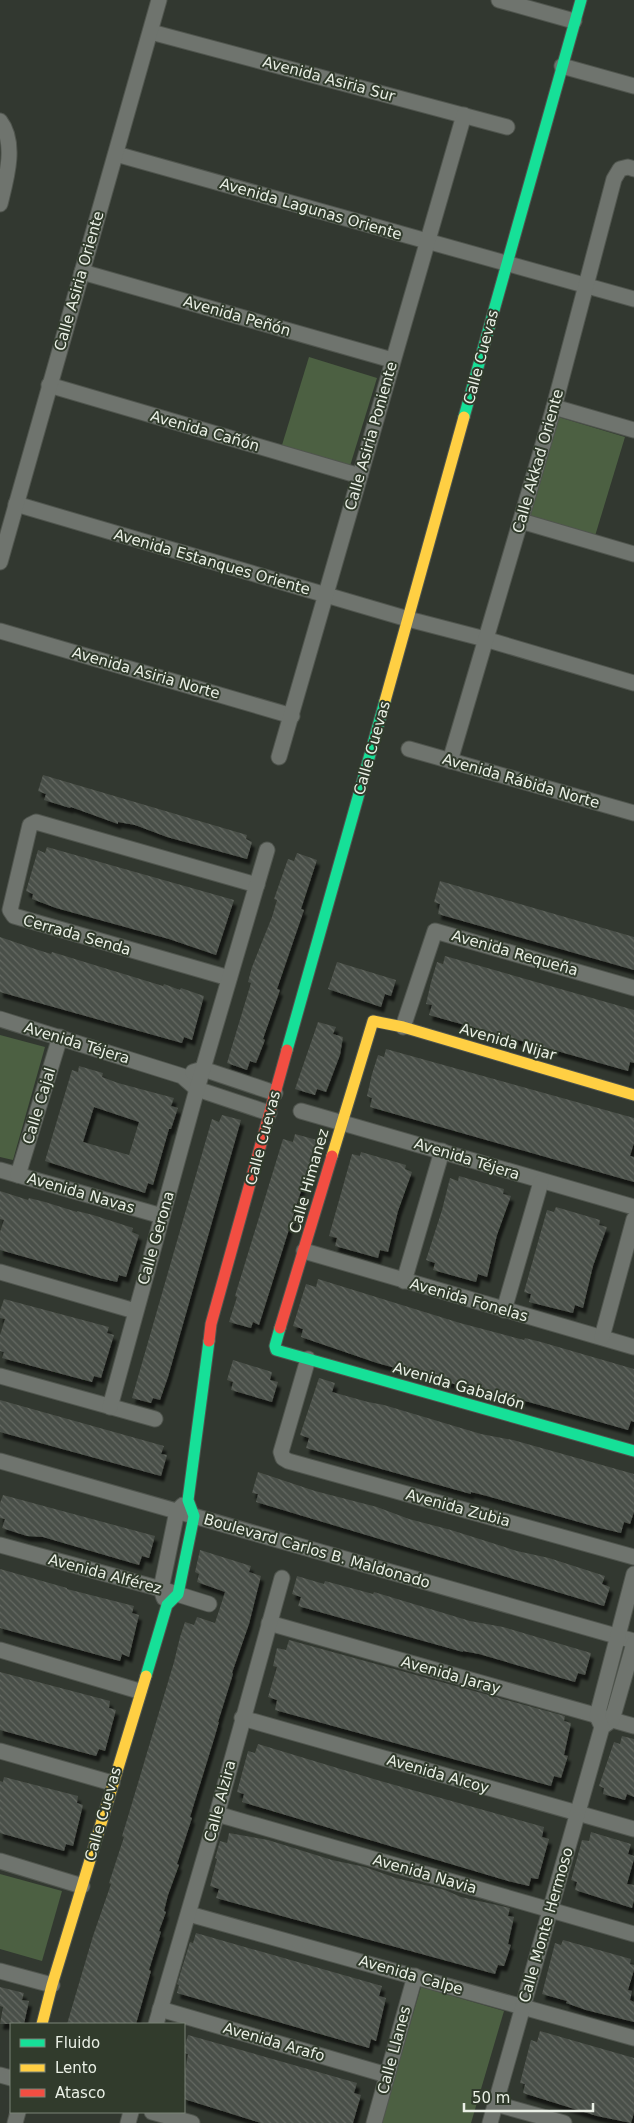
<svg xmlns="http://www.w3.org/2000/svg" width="634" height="2123" font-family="'DejaVu Sans',sans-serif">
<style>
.green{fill:#4c6042}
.building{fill:url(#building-back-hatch);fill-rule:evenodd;filter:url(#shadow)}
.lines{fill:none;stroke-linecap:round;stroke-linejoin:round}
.street-casing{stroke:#50554e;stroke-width:17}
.fast-casing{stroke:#50554e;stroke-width:13}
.slow-casing{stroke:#50554e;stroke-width:13}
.jam-casing{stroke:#50554e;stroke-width:13}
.street{stroke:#6f746e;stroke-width:15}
.fast{stroke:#16e098;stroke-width:11}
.slow{stroke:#ffcf43;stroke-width:11}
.jam{stroke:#f24e42;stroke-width:11}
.labels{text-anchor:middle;stroke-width:4;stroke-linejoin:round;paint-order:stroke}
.street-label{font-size:15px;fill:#eaf0e6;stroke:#313b2c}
</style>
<defs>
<pattern id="building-back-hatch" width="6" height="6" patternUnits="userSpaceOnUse" patternTransform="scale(1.25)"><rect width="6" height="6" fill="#4a4f48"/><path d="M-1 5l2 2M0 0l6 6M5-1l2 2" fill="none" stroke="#646962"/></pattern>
<filter id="shadow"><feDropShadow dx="3" dy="5.5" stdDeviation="1" flood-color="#0009"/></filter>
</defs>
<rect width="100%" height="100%" fill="#323830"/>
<g class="green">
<polygon points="309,357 377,378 350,466 282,445"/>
<polygon points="555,416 625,437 595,536 525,515"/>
<polygon points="0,1035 45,1047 13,1160 0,1157"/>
<polygon points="0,1874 62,1891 42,1961 0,1949"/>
<polygon points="421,1987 504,2011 471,2123 381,2123"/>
</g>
<g class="building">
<polygon points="43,775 247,835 246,839 252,842 247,859 167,837 135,825 118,822 118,824 71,807 70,808 44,800 46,794 38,791"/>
<polygon points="47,847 234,900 216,955 169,939 56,908 32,899 33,894 26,891 38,850 45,853"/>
<polygon points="297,853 317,860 301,909 304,910 277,989 280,990 263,1039 265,1040 256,1063 250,1061 247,1070 227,1063 251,983 248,982 252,967 272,917 277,900 274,899 288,859 294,861"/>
<polygon points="440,881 634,937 634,970 438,914 440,904 434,902"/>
<polygon points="0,937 35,949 51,954 52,952 163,986 164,984 180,990 181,988 204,996 192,1040 184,1037 182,1043 0,992"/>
<polygon points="445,956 634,1010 634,1063 630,1062 628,1071 429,1015 432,1005 426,1004 431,982 437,962 443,964"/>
<polygon points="337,962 396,980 391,996 385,994 381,1007 328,989"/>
<polygon points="318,1022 336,1027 333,1034 343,1037 340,1055 326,1092 317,1089 315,1095 295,1089"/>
<polygon points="386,1049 634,1118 634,1143 630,1156 634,1157 634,1182 370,1107 372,1098 367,1096 372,1074 378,1055 384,1057"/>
<path d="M79,1066L103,1073L102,1077L118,1083L174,1098L171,1106L178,1108L171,1129H169L153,1185L148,1183L145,1193L45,1161L72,1070L78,1072ZM94,1107L139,1122L129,1155L83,1142Z"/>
<polygon points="222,1115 241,1120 168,1377 160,1400 153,1398 151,1403 132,1398 212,1119 219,1122"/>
<polygon points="295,1134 317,1140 259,1325 253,1322 251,1328 229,1322 237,1297 235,1296 283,1139 293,1142"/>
<polygon points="361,1152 406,1165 405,1169 412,1172 398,1211 388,1252 380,1250 378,1258 335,1246 337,1238 329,1236 352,1154 360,1156"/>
<polygon points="459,1176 504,1189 503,1194 511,1196 497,1235 487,1277 478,1274 476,1282 433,1270 435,1263 426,1260 442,1210 450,1178 458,1181"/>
<polygon points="0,1191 28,1200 29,1198 45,1202 77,1212 77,1211 93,1215 133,1228 132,1232 139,1235 126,1277 119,1275 117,1282 100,1278 0,1250 0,1232 4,1220 0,1219"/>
<polygon points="556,1207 600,1220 599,1225 607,1227 593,1266 583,1308 575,1305 573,1313 529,1302 531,1294 524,1292 547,1210 554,1212"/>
<polygon points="318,1279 460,1323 524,1340 525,1338 541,1342 634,1369 634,1422 631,1421 628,1430 547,1407 499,1394 498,1396 377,1363 301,1337 303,1329 293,1326 306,1284 316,1287"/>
<polygon points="4,1299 109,1327 107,1333 114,1335 101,1378 94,1376 92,1382 2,1358 4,1352 0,1351 0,1335 5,1319 0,1318 0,1311"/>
<polygon points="233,1360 272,1372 270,1380 278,1382 272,1402 231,1390 233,1382 227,1380"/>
<polygon points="319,1378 335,1383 332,1392 368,1402 384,1405 481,1434 513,1440 634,1474 634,1512 630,1524 624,1522 621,1533 600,1528 487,1496 471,1492 471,1494 306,1448 309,1438 300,1435"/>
<polygon points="0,1400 164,1446 161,1454 167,1455 161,1476 0,1432"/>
<polygon points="258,1472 315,1491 377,1507 409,1519 451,1530 517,1551 549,1558 605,1576 602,1584 610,1587 604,1606 256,1502 258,1494 252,1493"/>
<polygon points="3,1495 155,1536 149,1558 142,1556 139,1565 43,1537 27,1536 2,1528 5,1519 0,1518 0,1503"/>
<polygon points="200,1550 251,1566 249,1572 261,1576 249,1624 232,1673 233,1674 218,1722 219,1722 214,1739 190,1817 192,1818 177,1864 179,1865 168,1895 164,1911 166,1912 159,1931 161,1932 149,1970 151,1971 136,2024 67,2024 93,1936 111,1884 109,1883 124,1837 122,1836 127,1820 174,1662 180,1637 185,1622 194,1625 197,1617 215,1623 225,1592 197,1582 199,1574 195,1572"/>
<polygon points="0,1569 67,1588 67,1589 134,1606 132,1613 139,1615 129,1657 122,1654 120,1661 0,1628"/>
<polygon points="297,1576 324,1584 325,1581 373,1594 374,1592 470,1621 503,1627 591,1653 585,1675 578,1673 575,1682 479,1654 463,1651 463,1652 298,1606 301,1597 292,1594"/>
<polygon points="289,1640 565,1716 564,1721 571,1723 564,1755 568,1756 561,1778 554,1776 551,1786 275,1710 277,1700 268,1697 277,1667 273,1666 277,1648 286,1650"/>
<polygon points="0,1672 110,1701 109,1708 116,1710 105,1751 99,1749 96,1756 0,1730"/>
<polygon points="622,1736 634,1739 634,1797 627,1794 625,1800 603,1794 604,1788 599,1786 614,1742 620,1744"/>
<polygon points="258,1744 377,1780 544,1827 542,1837 549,1839 538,1879 531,1878 529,1886 508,1881 242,1802 244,1794 237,1792 248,1751 255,1753"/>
<polygon points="4,1777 78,1796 77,1803 83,1805 73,1846 66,1844 64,1851 0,1833 0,1781 3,1782"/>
<polygon points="591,1832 631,1844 628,1854 634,1856 634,1859 627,1884 634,1885 634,1900 632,1908 575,1890 577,1882 571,1880 582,1840 589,1841"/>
<polygon points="229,1833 268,1840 332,1860 365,1867 396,1878 445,1890 461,1897 510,1908 508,1916 514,1917 508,1944 511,1945 504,1966 498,1965 495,1974 216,1898 219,1889 210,1886 217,1859 215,1858 220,1841 227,1843"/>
<polygon points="196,1933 382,1986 379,1996 386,1998 376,2041 371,2039 369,2048 177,1993 179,1985 177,1984 190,1942 193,1943"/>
<polygon points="563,1940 631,1959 630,1964 634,1965 634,1970 628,1990 632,1991 630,2000 634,2002 634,2022 586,2010 566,2003 567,2001 542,1994 555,1943 561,1945"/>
<polygon points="0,1987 24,1993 22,2000 29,2001 24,2024 0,2024 3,2007 0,2006"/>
<polygon points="540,2031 634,2058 634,2113 631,2123 597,2116 523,2093 525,2084 520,2083 531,2040 537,2042"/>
<polygon points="188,2035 357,2083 354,2093 361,2095 353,2123 261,2123 184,2099 184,2077 188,2054 184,2053 184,2049"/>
</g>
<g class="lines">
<defs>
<g id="street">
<polyline points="499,0 574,21"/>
<polyline points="151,32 507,127"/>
<polyline points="562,66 634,86"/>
<path d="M0,121C17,143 6,180 0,204"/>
<polyline points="116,154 634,299"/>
<polyline points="82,272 392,360"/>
<polyline points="49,385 360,476"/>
<polyline points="554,407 634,430"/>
<polyline points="16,504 408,619 485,639 634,683"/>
<polyline points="521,521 634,554"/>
<polyline points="0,562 159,0"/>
<polyline points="0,631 292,716"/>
<polyline points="409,749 634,813"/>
<polyline points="279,757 464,115"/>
<polyline points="450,761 554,407 614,179 620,169 628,167 634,169"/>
<polyline points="229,978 14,916 10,910 30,825 36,822 257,885"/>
<polyline points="0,1019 182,1076 197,1089 269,1113"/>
<polyline points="403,1027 435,931 634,988"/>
<polyline points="193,1072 203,1069 275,1093"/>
<polyline points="301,1111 634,1207"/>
<polyline points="0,1170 162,1216"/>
<polyline points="18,1175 60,1037"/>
<polyline points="304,1251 634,1347"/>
<polyline points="0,1272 135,1311"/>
<polyline points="404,1281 442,1151"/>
<polyline points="504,1310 541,1182"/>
<polyline points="602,1337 634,1219"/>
<polyline points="308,1359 281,1452 283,1458 288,1461 634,1557"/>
<polyline points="0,1376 155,1419"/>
<polyline points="110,1407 197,1089 267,850"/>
<polyline points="0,1461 634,1641"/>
<polyline points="0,1545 161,1589 209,1604"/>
<polyline points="164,1598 161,1589 167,1560 177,1511 183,1505"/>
<polyline points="269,1623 634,1726"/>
<polyline points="0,1650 139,1691"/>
<polyline points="242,1718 634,1829"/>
<polyline points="605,1725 612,1720 634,1643"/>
<polyline points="0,1751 112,1783"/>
<polyline points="217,1814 634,1934"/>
<polyline points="0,1861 82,1886"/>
<polyline points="189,1914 634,2038"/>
<polyline points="0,1971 52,1985"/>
<polyline points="160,2009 387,2075"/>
<polyline points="156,2024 217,1814 282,1578"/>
<polyline points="0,2075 11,2078"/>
<polyline points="496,2104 564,2123"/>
<polyline points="152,2112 192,2123"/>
<polyline points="15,2123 18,2112"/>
<polyline points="128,2123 131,2112"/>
<polyline points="374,2123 415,1976"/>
<polyline points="490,2123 602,1727 597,1716 634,1574"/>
</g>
<g id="fast">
<polyline points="464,417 581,0"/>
<polyline points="287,1050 385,701"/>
<polyline points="280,1328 275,1346 276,1350 634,1451"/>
<polyline points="146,1676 167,1605 178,1594 194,1516 188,1500 209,1341"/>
</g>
<g id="slow">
<polyline points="385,701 464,417"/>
<polyline points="332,1156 373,1021 403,1027 634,1095"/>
<polyline points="42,2024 52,1985 146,1676"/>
</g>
<g id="jam">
<polyline points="280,1328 332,1156"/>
<polyline points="209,1341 211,1324 287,1050"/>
</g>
</defs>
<use href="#street" class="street-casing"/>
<use href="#fast" class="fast-casing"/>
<use href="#slow" class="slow-casing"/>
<use href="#jam" class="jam-casing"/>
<use href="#street" class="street"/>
<use href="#fast" class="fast"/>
<use href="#slow" class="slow"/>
<use href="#jam" class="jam"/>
</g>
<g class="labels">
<g class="street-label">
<text transform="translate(329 79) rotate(15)" y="5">Avenida Asiria Sur</text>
<text transform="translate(311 209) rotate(16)" y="5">Avenida Lagunas Oriente</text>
<text transform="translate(79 281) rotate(-74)" y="5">Calle Asiria Oriente</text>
<text transform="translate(237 316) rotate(16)" y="5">Avenida Peñón</text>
<text transform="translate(481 357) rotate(-75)" y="5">Calle Cuevas</text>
<text transform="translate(205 431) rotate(16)" y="5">Avenida Cañón</text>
<text transform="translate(371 436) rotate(-74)" y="5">Calle Asiria Poniente</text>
<text transform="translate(538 461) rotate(-74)" y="5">Calle Akkad Oriente</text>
<text transform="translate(212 562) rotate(16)" y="5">Avenida Estanques Oriente</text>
<text transform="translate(146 673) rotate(16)" y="5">Avenida Asiria Norte</text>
<text transform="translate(372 748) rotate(-74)" y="5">Calle Cuevas</text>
<text transform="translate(521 781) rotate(16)" y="5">Avenida Rábida Norte</text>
<text transform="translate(77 935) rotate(16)" y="5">Cerrada Senda</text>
<text transform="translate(515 953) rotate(16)" y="5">Avenida Requeña</text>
<text transform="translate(508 1042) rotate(16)" y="5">Avenida Nijar</text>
<text transform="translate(77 1043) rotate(17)" y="5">Avenida Téjera</text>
<text transform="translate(39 1106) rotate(-73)" y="5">Calle Cajal</text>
<text transform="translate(263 1138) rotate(-75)" y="5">Calle Cuevas</text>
<text transform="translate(467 1159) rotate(17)" y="5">Avenida Téjera</text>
<text transform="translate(309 1181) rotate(-74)" y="5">Calle Himanez</text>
<text transform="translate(81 1193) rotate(16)" y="5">Avenida Navas</text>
<text transform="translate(156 1238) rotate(-74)" y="5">Calle Gerona</text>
<text transform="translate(469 1300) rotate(16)" y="5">Avenida Fonelas</text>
<text transform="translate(459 1386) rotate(16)" y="5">Avenida Gabaldón</text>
<text transform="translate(458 1508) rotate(15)" y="5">Avenida Zubia</text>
<text transform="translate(317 1551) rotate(16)" y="5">Boulevard Carlos B. Maldonado</text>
<text transform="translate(105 1574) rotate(15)" y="5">Avenida Alférez</text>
<text transform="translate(451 1675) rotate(16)" y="5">Avenida Jaray</text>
<text transform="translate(438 1774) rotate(16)" y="5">Avenida Alcoy</text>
<text transform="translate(220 1801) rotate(-75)" y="5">Calle Alzira</text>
<text transform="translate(103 1814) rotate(-74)" y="5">Calle Cuevas</text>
<text transform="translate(425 1874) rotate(16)" y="5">Avenida Navia</text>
<text transform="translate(546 1925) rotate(-74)" y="5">Calle Monte Hermoso</text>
<text transform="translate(411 1975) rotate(16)" y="5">Avenida Calpe</text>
<text transform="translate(274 2042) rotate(16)" y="5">Avenida Arafo</text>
<text transform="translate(394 2050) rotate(-75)" y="5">Calle Llanes</text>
</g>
</g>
<rect x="10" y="2023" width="175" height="90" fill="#313b2c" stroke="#7b8376"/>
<rect x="20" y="2039" width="25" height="8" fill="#16e098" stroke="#7b8376"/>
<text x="55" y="2048" font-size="15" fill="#eaf0e6">Fluido</text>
<rect x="20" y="2064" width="25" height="8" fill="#ffcf43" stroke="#7b8376"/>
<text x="55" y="2073" font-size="15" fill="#eaf0e6">Lento</text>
<rect x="20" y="2089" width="25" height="8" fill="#f24e42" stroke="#7b8376"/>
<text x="55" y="2098" font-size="15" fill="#eaf0e6">Atasco</text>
<path d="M464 2103v8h129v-8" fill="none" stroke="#eaf0e6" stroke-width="2.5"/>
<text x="472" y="2103" font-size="15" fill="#eaf0e6" stroke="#313b2c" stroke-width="4" paint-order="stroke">50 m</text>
</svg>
